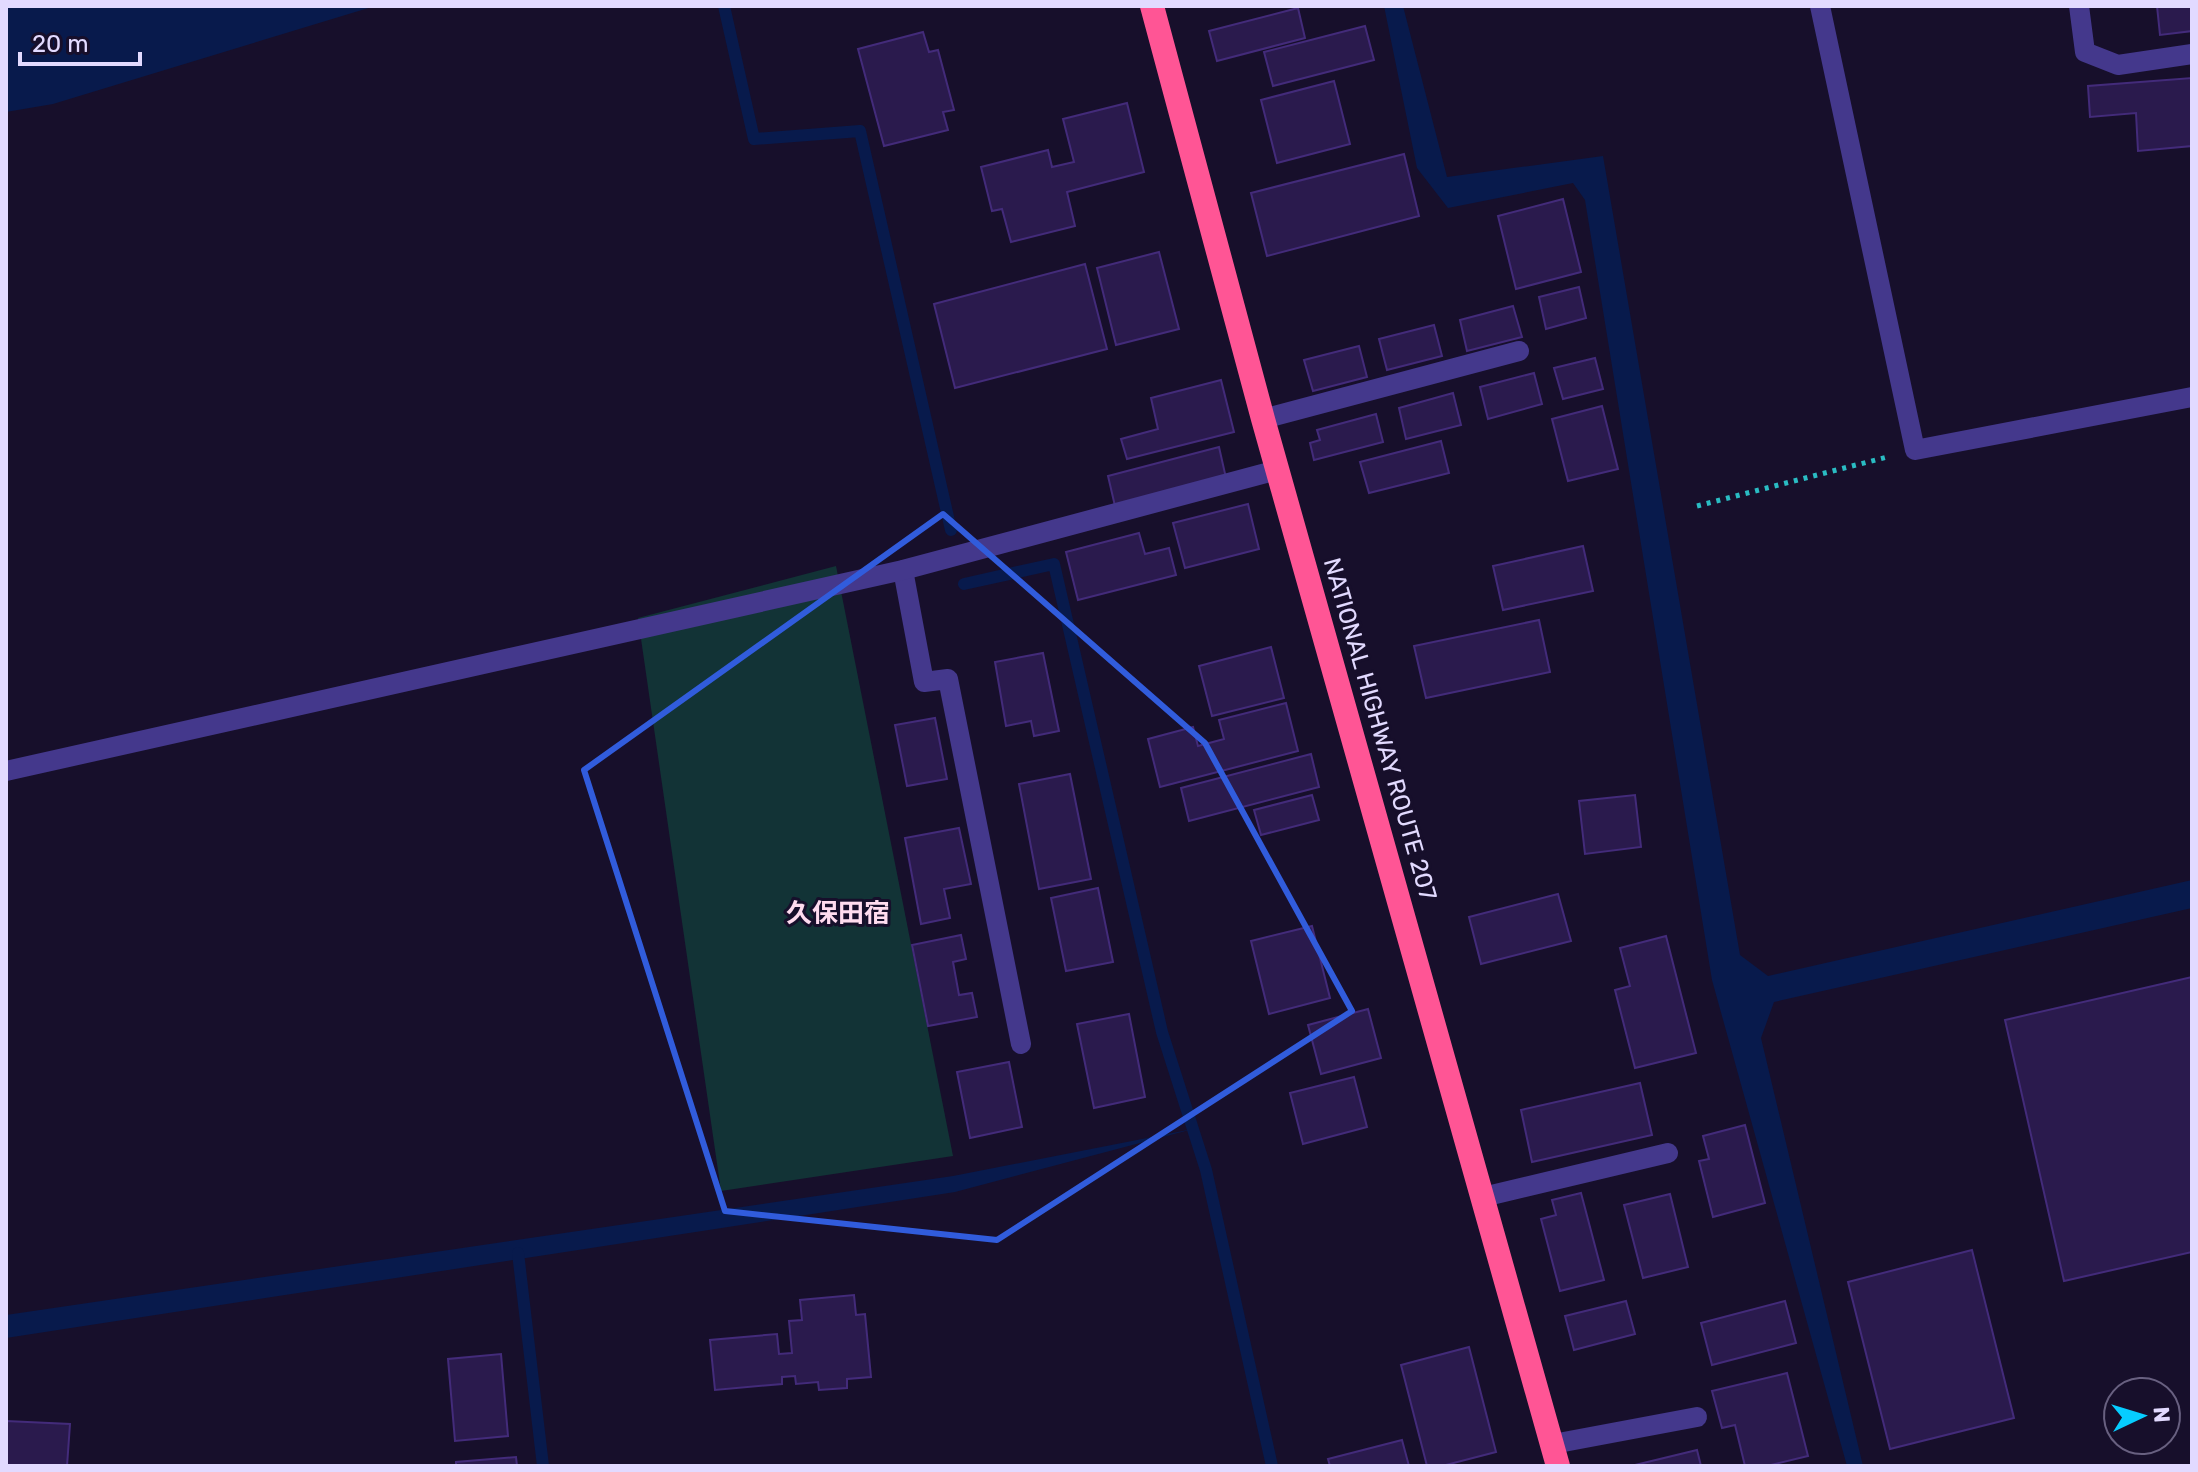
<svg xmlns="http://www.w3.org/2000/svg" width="2198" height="1472" font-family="Rubik,'Noto Sans JP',sans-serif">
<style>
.green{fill:#123336}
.water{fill:#081a4c}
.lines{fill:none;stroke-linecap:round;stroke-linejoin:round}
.stream{stroke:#081a4c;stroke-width:12}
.building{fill:#2a1a4d;stroke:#432b7a;stroke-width:2}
.path{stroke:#2abcc3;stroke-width:5;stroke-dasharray:4 6;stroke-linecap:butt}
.minor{stroke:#44388c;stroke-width:20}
.highway{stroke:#ff5595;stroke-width:24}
.marked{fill:none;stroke:#315cdc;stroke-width:6;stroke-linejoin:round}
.labels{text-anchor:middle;stroke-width:6;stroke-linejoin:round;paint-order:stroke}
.street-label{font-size:24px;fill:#e2daff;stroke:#170f2b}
.neighbourhood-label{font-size:26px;font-weight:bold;fill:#ffdcef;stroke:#170f2b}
</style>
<rect width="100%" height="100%" fill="#170f2b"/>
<polygon class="green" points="836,566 953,1156 721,1191 638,618"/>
<g class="water">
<polygon points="14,6 375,6 53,104 6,112 6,8"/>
<polygon points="1384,6 1403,6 1447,177 1603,156 1740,955 1768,976 2192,880 2192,908 1774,1002 1761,1038 1863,1466 1847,1466 1712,980 1585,200 1573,183 1448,208 1417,168"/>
<polygon points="1193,1129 955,1192 6,1338 6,1315 953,1176"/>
</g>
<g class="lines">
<g class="stream">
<polyline points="724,6 754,139 860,131 951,530"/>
<polyline points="964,584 1054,564 1162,1032 1206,1170 1272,1466"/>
<polyline points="518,1253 543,1466"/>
</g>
</g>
<g class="building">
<polygon points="2157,6 2192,6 2192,31 2160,35"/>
<polygon points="1298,8 1305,38 1217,61 1209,31"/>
<polygon points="1365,26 1374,60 1273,86 1264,52"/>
<polygon points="923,32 929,52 938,50 954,110 943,112 948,130 884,146 858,49"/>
<polygon points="2192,78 2192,146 2138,151 2136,113 2090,117 2088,86"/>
<polygon points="1334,81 1350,144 1277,163 1261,100"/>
<polygon points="1127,103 1144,172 1067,192 1075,226 1011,242 1002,209 992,211 981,167 1048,150 1052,167 1074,162 1063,119"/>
<polygon points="1404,154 1419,216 1267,256 1251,193"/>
<polygon points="1563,199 1581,272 1516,289 1498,216"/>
<polygon points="1159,252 1179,329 1116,345 1097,268"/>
<polygon points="1085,264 1107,349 955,388 934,304"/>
<polygon points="1579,287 1586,318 1546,329 1539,297"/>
<polygon points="1513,306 1522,337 1467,351 1460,320"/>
<polygon points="1434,325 1442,356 1387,370 1379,339"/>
<polygon points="1359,346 1367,377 1313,391 1304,360"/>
<polygon points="1595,358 1603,389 1563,399 1554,368"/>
<polygon points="1534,373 1542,404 1488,419 1480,387"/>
<polygon points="1221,380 1234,432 1127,459 1121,439 1158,429 1151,398"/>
<polygon points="1453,393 1461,425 1406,439 1399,408"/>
<polygon points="1602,406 1618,469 1568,481 1552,419"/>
<polygon points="1376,414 1383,442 1314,460 1310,443 1320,440 1317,430"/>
<polygon points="1441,441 1449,473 1369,493 1360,462"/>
<polygon points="1219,447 1226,478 1115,506 1108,476"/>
<polygon points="1248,504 1259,549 1185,568 1173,523"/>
<polygon points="1139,533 1145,554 1169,548 1176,575 1078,600 1066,552"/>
<polygon points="1583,546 1593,591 1503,610 1493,566"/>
<polygon points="1539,620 1550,672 1426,698 1414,646"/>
<polygon points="1271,647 1284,698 1212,716 1199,666"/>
<polygon points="1043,653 1059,731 1034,736 1031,721 1006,726 995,662"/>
<polygon points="1286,703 1298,751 1160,787 1148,739 1193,727 1198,746 1224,739 1219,720"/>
<polygon points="935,718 947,779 907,786 895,725"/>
<polygon points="1311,754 1319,787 1189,821 1181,788"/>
<polygon points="1070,774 1091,879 1039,889 1019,784"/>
<polygon points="1312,795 1319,820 1261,835 1254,810"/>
<polygon points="1635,795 1641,847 1585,854 1579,801"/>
<polygon points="959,828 971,884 944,889 950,918 921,924 905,838"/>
<polygon points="1098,888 1113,962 1066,971 1051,898"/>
<polygon points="1558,894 1571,941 1481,964 1469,917"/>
<polygon points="1312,926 1330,998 1269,1014 1251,941"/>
<polygon points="961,935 966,959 953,962 959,995 972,993 977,1017 928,1026 912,945"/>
<polygon points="1666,936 1696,1053 1635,1068 1615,990 1630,986 1620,948"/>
<polygon points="2192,977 2192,1252 2064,1281 2005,1020"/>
<polygon points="1368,1009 1381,1058 1321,1074 1308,1025"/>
<polygon points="1129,1014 1145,1097 1094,1108 1077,1024"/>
<polygon points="1009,1062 1022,1127 970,1138 957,1072"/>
<polygon points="1354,1077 1367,1127 1303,1144 1290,1093"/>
<polygon points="1640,1083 1652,1135 1532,1162 1521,1110"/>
<polygon points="1745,1125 1765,1203 1713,1217 1699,1161 1709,1159 1703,1136"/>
<polygon points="1581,1193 1604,1280 1560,1291 1541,1219 1556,1215 1552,1200"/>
<polygon points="1670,1194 1688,1267 1643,1278 1624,1205"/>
<polygon points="1972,1250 2014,1418 1890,1449 1848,1282"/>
<polygon points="854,1295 856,1315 865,1314 871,1377 847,1379 847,1388 819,1390 818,1382 796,1384 795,1376 782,1377 782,1384 715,1390 710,1340 777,1334 779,1354 792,1353 789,1321 802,1320 800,1300"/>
<polygon points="1626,1301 1635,1334 1574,1350 1565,1316"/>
<polygon points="1785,1301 1796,1343 1712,1365 1701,1323"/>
<polygon points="1469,1347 1496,1452 1442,1466 1427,1466 1401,1365"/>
<polygon points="501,1354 508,1436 455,1441 448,1359"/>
<polygon points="1787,1373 1808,1456 1767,1466 1745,1466 1735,1425 1722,1428 1712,1391"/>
<polygon points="6,1421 70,1424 67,1466 6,1466"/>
<polygon points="1402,1440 1409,1466 1330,1466 1328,1459"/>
<polygon points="1697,1450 1701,1466 1635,1465"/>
<polygon points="516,1457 517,1466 456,1466 456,1462"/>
</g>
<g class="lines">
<polyline class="path" points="1697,506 1887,457"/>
<g class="minor">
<polyline points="1820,6 1915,450 2192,397"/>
<polyline points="2079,6 2085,52 2118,65 2192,54"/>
<polyline points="1263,419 1519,351"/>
<polyline points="903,570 924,682 948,679 1021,1044"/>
<polyline points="6,771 903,570 1277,470"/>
<polyline points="1483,1197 1668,1153"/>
<polyline points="1553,1444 1697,1417"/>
</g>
<polyline class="highway" points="1152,6 1263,419 1558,1466"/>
</g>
<path class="marked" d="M943,514L1205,743L1352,1011L997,1240L725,1211L584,770Z"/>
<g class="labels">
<g class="street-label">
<text transform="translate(1380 729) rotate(74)" y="8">NATIONAL HIGHWAY ROUTE 207</text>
</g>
<g class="neighbourhood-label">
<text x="838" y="922">久保田宿</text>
</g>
</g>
<rect width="2198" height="1472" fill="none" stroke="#e2daff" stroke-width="16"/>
<g transform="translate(2142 1416) rotate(86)"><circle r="38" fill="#170f2b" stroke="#686080" stroke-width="2"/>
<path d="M0-6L14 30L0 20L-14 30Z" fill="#06cdff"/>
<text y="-12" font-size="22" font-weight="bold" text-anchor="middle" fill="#e2daff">N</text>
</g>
<path d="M20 52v12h120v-12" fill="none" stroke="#e2daff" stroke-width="4"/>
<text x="32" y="52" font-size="24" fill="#e2daff" stroke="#170f2b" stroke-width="6" paint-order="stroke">20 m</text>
</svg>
